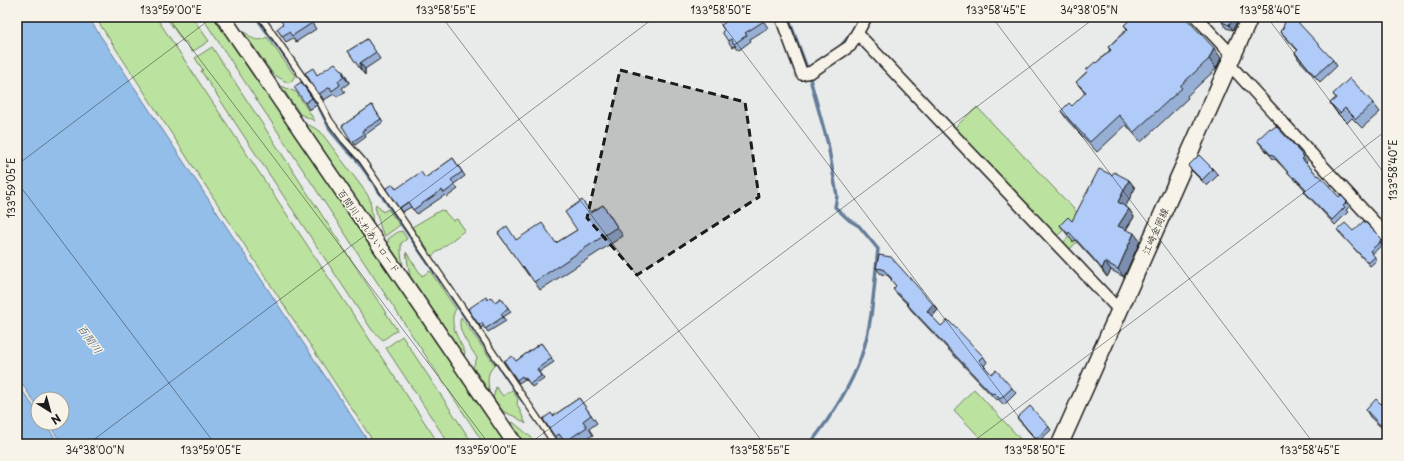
<svg xmlns="http://www.w3.org/2000/svg" width="1404" height="461" font-family="'Playpen Sans','Klee One',sans-serif">
<style>
.green{fill:#bbe39f;stroke:#6c805e}
.water{fill:#94beea;stroke:#647d98}
.lines{fill:none;stroke-linecap:round;stroke-linejoin:round}
.stream{stroke:#647d98;stroke-width:3.5}
.service-casing{stroke:#1c1c1c;stroke-width:8}
.minor-casing{stroke:#1c1c1c;stroke-width:14}
.tertiary-casing{stroke:#1c1c1c;stroke-width:17}
.secondary-casing{stroke:#1c1c1c;stroke-width:19}
.service{stroke:#f7f3e8;stroke-width:5.5}
.minor{stroke:#f7f3e8;stroke-width:11}
.tertiary{stroke:#f7f3e8;stroke-width:14}
.secondary{stroke:#f7f3e8;stroke-width:16}
.wall{fill:#97afd5;stroke:#1c1c1c}
.shaded-wall{fill:#7b8eae;stroke:#1c1c1c}
.building{fill:#b0cbf8;stroke:#1c1c1c}
.marked{fill:#1c1c1c;fill-opacity:0.2;stroke:#1c1c1c;stroke-width:3;stroke-dasharray:8 5;stroke-linejoin:round}
.ticks{fill:none;stroke:#1c1c1c;stroke-width:1;stroke-opacity:0.45}
.labels{text-anchor:middle;stroke-width:3;stroke-linejoin:round;paint-order:stroke}
.street-label{font-size:10px;fill:#1c1c1c;stroke:#f7f3e8}
.water-label{font-size:11px;font-style:italic;fill:#465564;stroke:#f7f3e8}
.neatline{fill:none;stroke:#1c1c1c;stroke-width:1.5}
.ticks-label{font-size:10px;text-anchor:middle;fill:#1c1c1c}
</style>
<rect width="100%" height="100%" fill="#e9ebeb"/>
<filter id="ink" filterUnits="userSpaceOnUse"><feTurbulence type="fractalNoise" baseFrequency=".025" numOctaves="2"/><feDisplacementMap in="SourceGraphic" scale="8" xChannelSelector="R" yChannelSelector="G"/><feConvolveMatrix kernelMatrix="1 2 1 2 8 2 1 2 1" color-interpolation-filters="sRGB"/></filter>
<g filter="url(#ink)">
<g class="green">
<polygon points="95,17 156,17 439,444 375,444"/>
<polygon points="166,17 192,17 209,41 192,52 185,41 183,42"/>
<polygon points="202,17 216,17 507,444 484,444"/>
<path d="M242,30C252,37 255,44 267,37L295,76L291,82L288,83L273,74Z"/>
<polygon points="212,47 397,330 383,340 372,330 201,71 203,70 195,58"/>
<polygon points="281,86 296,92 315,121 300,114"/>
<polygon points="977,107 1091,227 1069,250 1063,243 1078,227 1072,222 1056,237 953,129"/>
<polygon points="309,125 320,131 365,191 370,199 373,224 307,128 307,126"/>
<polygon points="376,204 383,212 388,209 400,225 385,236 381,229 375,207"/>
<polygon points="441,210 444,211 453,221 457,219 465,230 432,256 412,227"/>
<polygon points="402,231 407,239 401,243 401,253 403,266 388,244 388,239 398,232"/>
<path d="M406,252L422,276L430,271L456,309C447,322 459,340 465,352L464,356L410,276Z"/>
<path d="M461,317L495,365C486,373 488,380 489,391L473,367L477,358C470,346 456,331 461,317Z"/>
<polygon points="402,336 473,444 449,444 386,348"/>
<polygon points="496,387 503,396 512,390 518,399 517,404 526,424 516,417 504,412 493,398"/>
<polygon points="974,389 1025,444 986,444 954,410"/>
<polygon points="511,422 514,423 532,438 535,444 525,444"/>
</g>
<g class="water">
<polygon points="17,17 88,17 370,444 62,444 48,423 62,423 62,399 38,399 38,408 17,376"/>
<polygon points="17,383 38,413 38,423 45,423 59,444 17,444"/>
</g>
<g class="lines">
<g class="stream">
<polyline points="256,17 297,73"/>
<path d="M788,17L807,68L828,144L837,196L835,207L849,220L859,226L878,249C874,285 873,323 861,357C850,389 830,418 810,444"/>
<polyline points="840,47 850,35"/>
<polyline points="306,86 320,109 331,131 347,150 357,160 367,174 522,400"/>
</g>
<defs>
<polyline id="service" points="261,17 320,102 330,121 344,140 362,160 555,444"/>
<g id="minor">
<polyline points="781,17 802,74 811,72 850,46 866,17"/>
<polyline points="1196,17 1233,56"/>
<polyline points="857,33 1120,311"/>
<polyline points="1229,64 1387,236"/>
</g>
<polyline id="tertiary" points="223,17 515,444"/>
<polyline id="secondary" points="1060,444 1250,17"/>
</defs>
<use href="#service" class="service-casing"/>
<use href="#minor" class="minor-casing"/>
<use href="#tertiary" class="tertiary-casing"/>
<use href="#secondary" class="secondary-casing"/>
<use href="#service" class="service"/>
<use href="#minor" class="minor"/>
<use href="#tertiary" class="tertiary"/>
<use href="#secondary" class="secondary"/>
</g>
<g class="wall">
<polygon points="308,17 316,29 296,42 293,38 286,42 277,29"/>
<polygon points="761,17 768,28 750,39 751,41 739,50 735,45 732,47 728,41 724,30 734,20"/>
<polygon points="1214,17 1239,17 1233,30 1226,28 1222,22 1223,21"/>
<polygon points="1124,25 1221,58 1216,69 1187,96 1188,98 1141,142 1126,125 1097,152 1068,121 1061,111 1072,106 1085,93 1076,82 1110,50 1108,47 1127,29"/>
<polygon points="1280,31 1333,60 1337,66 1320,82 1299,60 1295,53 1298,51 1285,37"/>
<polygon points="367,39 380,59 365,69 365,75 348,51"/>
<polygon points="342,70 346,77 349,83 342,88 345,92 337,97 334,94 324,100 305,73 317,75"/>
<polygon points="301,82 317,105 309,110 305,103"/>
<polygon points="1333,94 1373,103 1380,112 1362,128 1352,118 1347,123 1337,113 1330,103 1336,98"/>
<polygon points="372,105 383,122 365,135 366,137 355,145 342,126"/>
<polygon points="1272,129 1297,148 1300,153 1307,162 1306,163 1318,176 1339,197 1347,202 1350,206 1346,210 1348,212 1335,225 1307,195 1304,191 1305,190 1298,182 1297,182 1275,159 1274,160 1260,144 1257,140"/>
<polygon points="453,158 465,176 454,184 458,189 447,197 445,195 417,214 411,207 402,212 386,189 396,189 425,178"/>
<polygon points="1188,166 1213,169 1218,175 1207,186 1193,172"/>
<polygon points="1112,175 1129,180 1135,188 1125,207 1129,209 1134,217 1126,230 1140,241 1124,277 1111,270 1107,277 1098,265 1075,240 1073,242 1066,233 1060,225 1072,221"/>
<polygon points="603,205 623,236 540,290 530,275 529,276 498,233 516,240 556,243 577,230 591,212"/>
<polygon points="1337,230 1353,231 1383,241 1382,245 1372,254 1377,260 1370,266 1340,233"/>
<polygon points="879,255 933,304 938,310 932,317 941,326 983,356 987,362 984,366 991,374 1012,388 1016,393 1004,405 998,399 996,400 911,310 907,304 898,295 893,289 896,286 891,279 887,275 881,274 876,268"/>
<polygon points="501,298 511,312 503,317 506,321 488,332 484,326 481,328 468,309 488,300 495,302"/>
<polygon points="541,343 554,362 539,372 544,379 532,387 527,380 526,381 525,379 519,383 504,361 516,361"/>
<polygon points="579,398 597,423 589,429 593,435 579,444 566,444 565,442 562,444 561,444 543,419 553,416"/>
<polygon points="1381,404 1387,408 1387,429 1385,431 1370,417 1366,410"/>
<polygon points="1017,418 1049,427 1051,430 1038,442"/>
</g>
<g class="shaded-wall">
<polygon points="1233,17 1239,17 1233,30 1229,25"/>
<polygon points="1214,48 1221,58 1216,69 1209,59"/>
<polygon points="360,63 365,69 365,75 360,69"/>
<polygon points="342,70 346,77 349,83 344,77"/>
<polygon points="1129,180 1135,188 1124,210 1118,202"/>
<polygon points="1129,209 1134,217 1123,234 1118,226"/>
<polygon points="1134,233 1140,241 1124,277 1118,269"/>
<polygon points="1381,238 1383,241 1382,245 1380,242"/>
<polygon points="1105,262 1111,270 1107,277 1102,269"/>
<polygon points="933,304 938,310 931,317 927,311"/>
</g>
<g class="building">
<polygon points="286,17 308,17 312,23 292,36 289,32 282,36 277,29 283,24 281,21"/>
<polygon points="739,17 761,17 764,21 745,33 747,35 734,44 731,39 728,41 722,32 724,30 721,25 732,18 733,20"/>
<polygon points="1133,17 1185,17 1214,48 1209,59 1180,86 1182,88 1134,132 1119,115 1090,142 1061,111 1069,103 1072,106 1086,92 1076,82 1087,72 1086,70 1095,62 1096,63 1111,50 1108,47 1128,29 1124,25"/>
<polygon points="1223,17 1233,17 1229,25 1222,22 1224,18"/>
<polygon points="1287,17 1292,17 1295,19 1333,60 1315,76 1295,53 1298,50 1280,31 1283,28 1286,18"/>
<polygon points="367,39 376,52 360,63 360,69 348,51"/>
<polygon points="335,63 342,70 344,77 338,81 340,85 332,91 330,87 319,94 305,73 313,68 317,75"/>
<polygon points="1350,78 1373,103 1356,119 1345,108 1340,113 1330,103 1336,98 1333,94"/>
<polygon points="301,82 312,98 305,103 294,87"/>
<polygon points="372,105 381,119 362,131 364,134 352,142 342,126"/>
<polygon points="1276,126 1297,148 1296,148 1304,157 1302,159 1318,176 1319,175 1339,197 1341,195 1347,202 1343,206 1345,207 1332,220 1304,191 1306,189 1294,177 1293,178 1272,154 1271,155 1257,140 1270,128 1272,129"/>
<polygon points="1199,155 1213,169 1202,180 1188,166"/>
<polygon points="453,158 462,172 451,180 455,185 444,193 442,190 413,210 408,202 399,208 386,189 393,184 396,189 421,172 425,178"/>
<polygon points="1099,169 1112,175 1114,172 1129,180 1118,202 1129,209 1118,226 1134,233 1118,269 1105,262 1102,269 1092,257 1069,232 1068,234 1060,225 1068,217 1072,221"/>
<polygon points="582,200 591,213 603,205 617,227 534,282 524,267 523,268 498,233 507,226 516,240 542,223 556,243 577,230 565,212"/>
<polygon points="1364,221 1381,238 1380,242 1370,251 1375,257 1368,263 1337,230 1345,223 1353,231"/>
<polygon points="879,255 891,257 933,304 927,311 941,326 948,320 983,356 979,360 991,374 996,370 1012,388 1000,399 994,393 992,394 919,317 907,304 908,303 893,289 896,286 891,280 892,279 883,269 876,268"/>
<polygon points="486,297 488,300 491,297 495,302 501,298 508,308 501,314 503,317 485,329 482,323 479,325 468,309"/>
<polygon points="541,343 552,358 537,369 541,376 530,384 525,377 523,378 522,376 517,380 504,361 512,356 516,361"/>
<polygon points="579,398 591,415 583,421 587,427 565,442 559,434 555,437 543,419 551,413 553,416"/>
<polygon points="1376,399 1381,404 1382,403 1387,408 1387,418 1380,425 1366,410"/>
<polygon points="1030,406 1049,427 1036,439 1017,418"/>
</g>
</g>
<path class="marked" d="M620,70L745,102L759,197L637,275L587,218Z"/>
<path class="ticks" d="M168,17L489,444M442,17L764,444M717,17L1039,444M992,17L1314,444M1267,17L1387,177M17,165L213,17M17,182L215,444M88,444L655,17M529,444L1096,17M970,444L1387,130"/>
<g class="labels">
<g class="street-label">
<text transform="translate(369 231) rotate(55)" y="4">百間川ふれあいロード</text>
<text transform="translate(1155 231) rotate(-66)" y="4">江崎金岡線</text>
</g>
<g class="water-label">
<text transform="translate(90 339) rotate(55)" y="4">百間川</text>
</g>
</g>
<rect width="1404" height="461" fill="none" stroke="#f7f3e8" stroke-width="44"/>
<g transform="translate(50 411) rotate(143)"><circle r="19" fill="#f7f3e8" stroke="#9f9d96"/>
<path d="M0-3L7 15L0 10L-7 15Z" fill="#1c1c1c"/>
<text y="-6" font-size="11" font-weight="bold" text-anchor="middle" fill="#1c1c1c">N</text>
</g>
<rect x="22" y="22" width="1360" height="417" class="neatline"/>
<g class="ticks-label">
<text x="171" y="14">133°59'00"E</text>
<text x="446" y="14">133°58'55"E</text>
<text x="721" y="14">133°58'50"E</text>
<text x="996" y="14">133°58'45"E</text>
<text x="1089" y="14">34°38'05"N</text>
<text x="1270" y="14">133°58'40"E</text>
<text transform="translate(1393 170) rotate(-90)" y="4">133°58'40"E</text>
<text transform="translate(11 188) rotate(-90)" y="4">133°59'05"E</text>
<text x="95" y="454">34°38'00"N</text>
<text x="211" y="454">133°59'05"E</text>
<text x="486" y="454">133°59'00"E</text>
<text x="760" y="454">133°58'55"E</text>
<text x="1035" y="454">133°58'50"E</text>
<text x="1310" y="454">133°58'45"E</text>
</g>
</svg>
